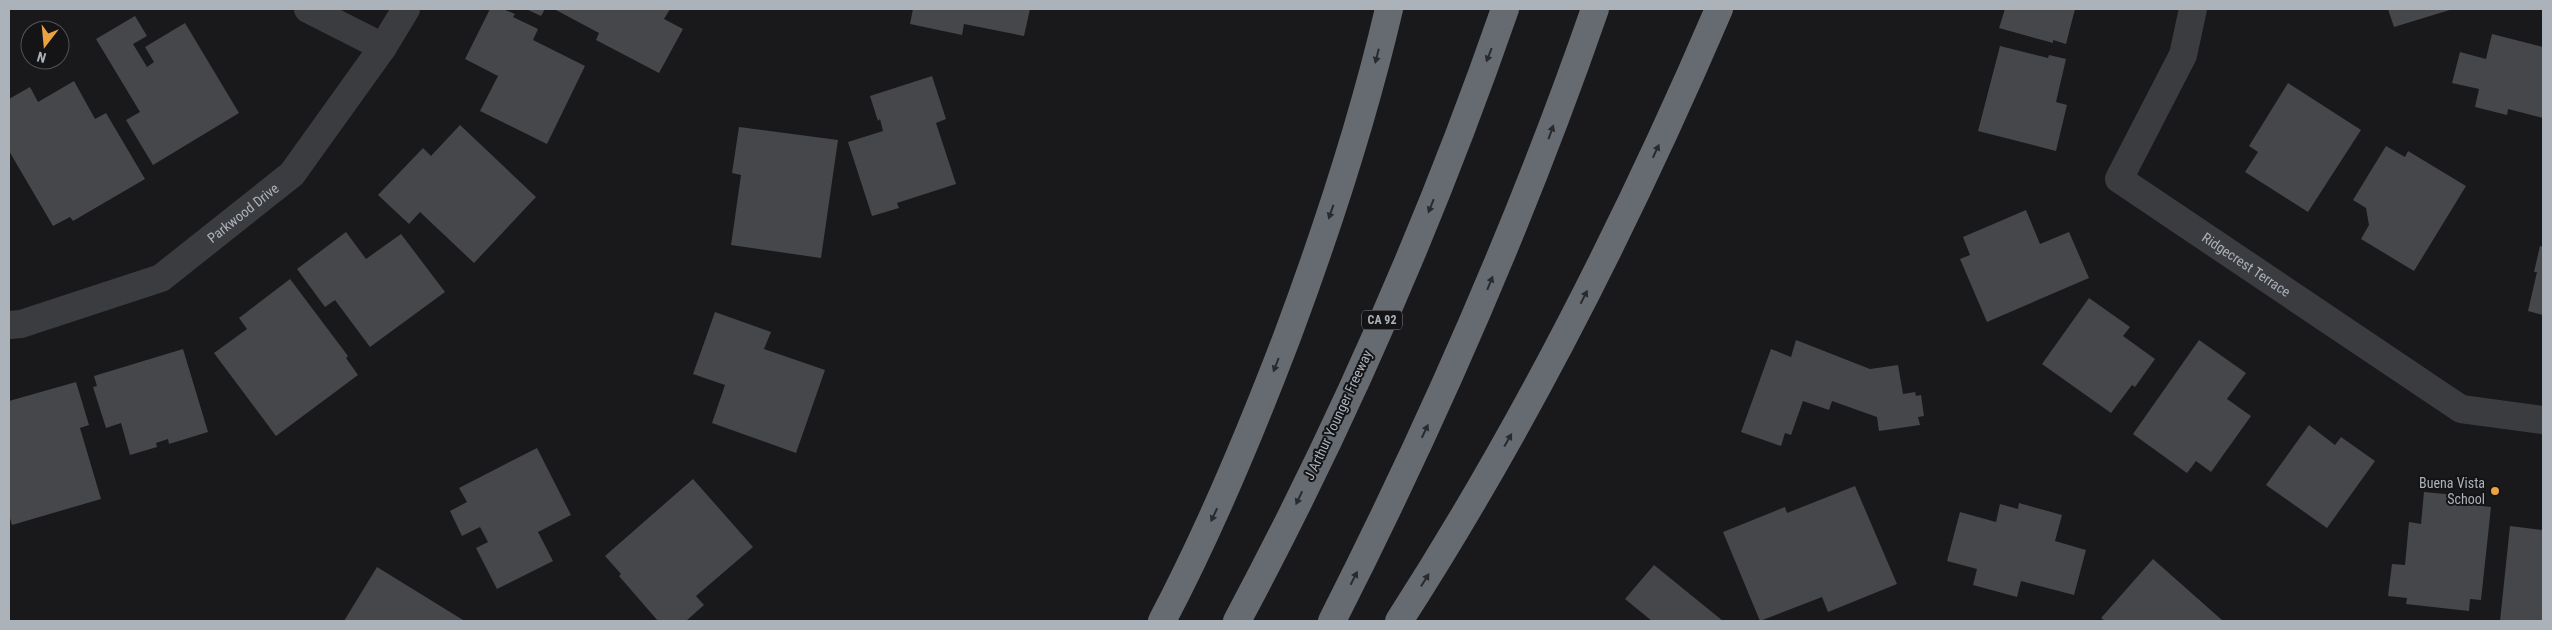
<svg xmlns="http://www.w3.org/2000/svg" width="2552" height="630" font-family="'Roboto Condensed',sans-serif">
<style>
.building{fill:#46474b}
.lines{fill:none;stroke-linecap:round;stroke-linejoin:round}
.street{stroke:#3a3c40;stroke-width:28}
.highway{stroke:#666a71;stroke-width:28}
.oneway{fill:#282a2d}
.poi-dot{fill:#eba241;stroke:#141416;stroke-width:2}
.labels{text-anchor:middle;stroke-width:4;stroke-linejoin:round;paint-order:stroke}
.shield{fill:#141416;stroke:#7e8389;stroke-width:1}
.shield-label{font-size:12px;font-weight:bold;fill:#acb2ba}
.street-label{font-size:14px;fill:#acb2ba;stroke:#141416}
.poi-label{font-size:14px;fill:#acb2ba;stroke:#141416;text-anchor:end}
</style>
<rect width="100%" height="100%" fill="#19191b"/>
<g class="building">
<polygon points="490,9 503,9 515,14 513,17 538,29 533,40 585,66 547,144 480,111 498,76 465,59"/>
<polygon points="526,9 545,9 541,16"/>
<polygon points="554,9 670,9 664,19 683,29 659,73 596,40 599,33"/>
<polygon points="913,9 1030,9 1024,36 964,24 962,35 910,24"/>
<polygon points="2005,9 2075,9 2066,44 2053,40 2053,43 1999,28"/>
<polygon points="2388,9 2453,9 2394,27"/>
<polygon points="135,16 147,36 133,44 147,67 154,62 145,47 185,23 239,113 153,165 126,120 140,112 96,39"/>
<polygon points="2492,34 2543,47 2543,118 2508,109 2507,115 2475,107 2479,89 2452,83 2460,52 2486,59"/>
<polygon points="2000,46 2048,58 2049,55 2066,59 2056,102 2067,105 2056,151 1978,131"/>
<polygon points="932,76 946,119 936,123 956,184 897,203 899,208 872,216 848,142 883,131 880,119 878,121 870,96"/>
<polygon points="74,81 95,119 106,113 145,179 73,221 70,217 53,226 9,151 9,99 30,87 38,102"/>
<polygon points="2288,83 2361,130 2308,212 2245,172 2258,152 2249,146"/>
<polygon points="460,125 536,197 474,263 420,212 409,224 378,195 423,148 431,156"/>
<polygon points="739,127 838,140 821,258 731,245 741,175 732,173"/>
<polygon points="2386,146 2405,157 2408,151 2466,186 2414,271 2361,239 2369,225 2366,208 2353,200"/>
<polygon points="2026,210 2040,244 2069,232 2089,278 1987,322 1960,259 1970,255 1963,237"/>
<polygon points="346,232 366,259 401,234 445,292 370,347 335,300 325,307 297,269"/>
<polygon points="2540,246 2543,247 2543,315 2528,311 2537,272 2534,272"/>
<polygon points="290,279 348,356 346,358 358,375 276,436 214,353 247,329 239,318"/>
<polygon points="2089,298 2130,327 2123,336 2155,359 2135,387 2132,385 2111,413 2042,364"/>
<polygon points="715,312 771,332 764,349 825,370 796,453 712,423 725,385 693,374"/>
<polygon points="1796,340 1870,369 1898,365 1903,394 1915,392 1916,396 1921,395 1924,416 1918,417 1920,425 1879,431 1877,417 1832,401 1829,410 1803,401 1791,435 1785,433 1781,446 1741,432 1771,349 1791,357"/>
<polygon points="2199,340 2246,373 2227,399 2251,416 2211,472 2196,461 2187,473 2133,434"/>
<polygon points="183,349 208,432 169,444 168,439 156,443 157,447 130,455 121,423 106,428 93,387 97,386 94,376"/>
<polygon points="76,382 89,425 80,428 101,499 12,525 9,515 9,401"/>
<polygon points="2309,425 2335,445 2341,437 2375,461 2327,528 2266,485"/>
<polygon points="537,448 571,515 538,532 553,561 497,589 476,548 488,542 480,527 462,536 450,511 467,502 459,488"/>
<polygon points="693,479 753,547 696,596 704,605 686,621 658,621 619,576 621,574 605,556"/>
<polygon points="1855,486 1897,584 1828,612 1822,597 1760,621 1723,532 1785,507 1787,513"/>
<polygon points="2424,492 2455,495 2454,503 2491,507 2481,600 2470,599 2469,611 2406,604 2407,598 2388,596 2392,564 2405,565 2409,522 2421,524"/>
<polygon points="2019,503 2062,515 2055,541 2086,550 2074,595 2021,581 2017,597 1973,585 1977,569 1947,561 1960,512 1996,522 2000,504 2018,509"/>
<polygon points="2510,526 2543,530 2543,621 2500,621"/>
<polygon points="2153,559 2223,621 2105,621 2101,618"/>
<polygon points="1654,565 1723,621 1652,621 1625,599"/>
<polygon points="377,567 463,620 462,621 344,621"/>
</g>
<g class="lines">
<g class="street">
<polyline points="308,9 383,47"/>
<path id="s1" d="M2193,9L2183,55L2119,179L2461,409L2543,420"/>
<path id="s2" d="M9,325L21,324L161,278L292,174L383,47L406,9"/>
</g>
<g class="highway">
<path d="M1162,621C1210,530 1250,434 1287,337C1327,230 1363,120 1389,9"/>
<path d="M1237,621C1342,425 1432,219 1505,9"/>
<path d="M1332,621C1433,422 1522,219 1595,9"/>
<path d="M1399,621C1524,427 1628,221 1719,9"/>
</g>
</g>
<defs><path id="oneway-solid" d="M-6-.8H1V-3.2L6.5 0L1 3.2V.8H-6Z" transform="scale(1.25)"/></defs>
<g class="oneway">
<use href="#oneway-solid" transform="translate(1489 55) rotate(111)"/>
<use href="#oneway-solid" transform="translate(1377 56) rotate(104)"/>
<use href="#oneway-solid" transform="translate(1551 132) rotate(-70)"/>
<use href="#oneway-solid" transform="translate(1656 151) rotate(-65)"/>
<use href="#oneway-solid" transform="translate(1431 206) rotate(112)"/>
<use href="#oneway-solid" transform="translate(1331 212) rotate(109)"/>
<use href="#oneway-solid" transform="translate(1490 283) rotate(-68)"/>
<use href="#oneway-solid" transform="translate(1584 297) rotate(-63)"/>
<use href="#oneway-solid" transform="translate(1276 365) rotate(111)"/>
<use href="#oneway-solid" transform="translate(1425 431) rotate(-65)"/>
<use href="#oneway-solid" transform="translate(1508 440) rotate(-60)"/>
<use href="#oneway-solid" transform="translate(1299 498) rotate(115)"/>
<use href="#oneway-solid" transform="translate(1214 515) rotate(115)"/>
<use href="#oneway-solid" transform="translate(1354 578) rotate(-63)"/>
<use href="#oneway-solid" transform="translate(1425 580) rotate(-58)"/>
</g>
<circle class="poi-dot" cx="2495" cy="491" r="5"/>
<g class="labels">
<rect class="shield" x="1362" y="310.5" width="40" height="19" rx="4"/>
<g class="shield-label">
<text x="1382" y="324">CA 92</text>
</g>
<g class="street-label">
<text dy="5" stroke="none"><textPath href="#s2" startOffset="264">Parkwood Drive</textPath></text>
<text dy="5" stroke="none"><textPath href="#s1" startOffset="340">Ridgecrest Terrace</textPath></text>
<text transform="translate(1338 415) rotate(-65)" y="5">J Arthur Younger Freeway</text>
</g>
<g class="poi-label">
<text x="2485" y="488">Buena Vista<tspan x="2485" dy="16">School</tspan></text>
</g>
</g>
<rect width="2552" height="630" fill="none" stroke="#acb2ba" stroke-width="20"/>
<g transform="translate(45 45) rotate(196)"><circle r="24" fill="#141416" stroke="#515358"/>
<path d="M0-4L9 19L0 12L-9 19Z" fill="#eba241"/>
<text y="-8" font-size="14" font-weight="bold" text-anchor="middle" fill="#acb2ba">N</text>
</g>
</svg>
